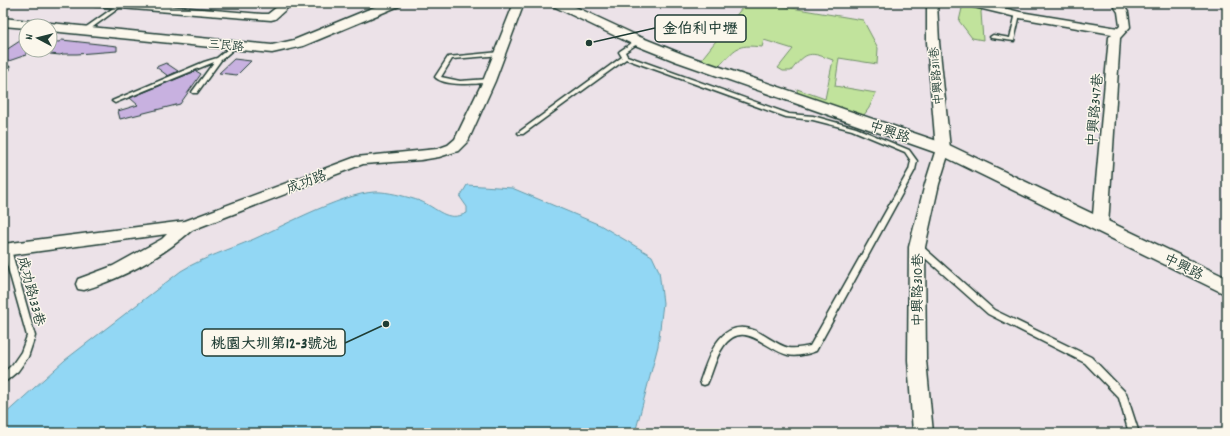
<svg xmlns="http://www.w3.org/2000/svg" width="1230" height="436" font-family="Dekko,'LXGW WenKai TC',sans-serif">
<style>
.green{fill:#c1e39c;stroke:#709068}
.water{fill:#92d7f4;stroke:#6499a7}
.building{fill:#c8b1e0;stroke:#1f3d34}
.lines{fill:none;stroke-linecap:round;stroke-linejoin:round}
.service-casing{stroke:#1f3d34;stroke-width:3}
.minor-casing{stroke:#1f3d34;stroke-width:3}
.tertiary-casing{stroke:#1f3d34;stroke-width:3}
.service{fill:#fbf7ec;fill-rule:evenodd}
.minor{fill:#fbf7ec;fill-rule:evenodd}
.tertiary{fill:#fbf7ec;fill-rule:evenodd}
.labels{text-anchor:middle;stroke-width:3;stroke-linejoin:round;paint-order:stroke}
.far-street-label{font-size:12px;fill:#1f3d34;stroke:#fbf7ec}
.street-label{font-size:14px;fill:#1f3d34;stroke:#fbf7ec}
.leader{fill:none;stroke:#1f3d34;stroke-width:1.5}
.callout-dot{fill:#1f3d34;stroke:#fbf7ec;stroke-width:1.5}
.callout{fill:#fbf7ec;stroke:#1f3d34;stroke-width:1.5}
.callout-label{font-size:15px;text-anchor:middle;font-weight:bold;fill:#1f3d34}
</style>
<rect width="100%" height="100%" fill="#ece2e8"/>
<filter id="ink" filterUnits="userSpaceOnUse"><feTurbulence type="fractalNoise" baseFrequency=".025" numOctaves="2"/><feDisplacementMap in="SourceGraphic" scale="8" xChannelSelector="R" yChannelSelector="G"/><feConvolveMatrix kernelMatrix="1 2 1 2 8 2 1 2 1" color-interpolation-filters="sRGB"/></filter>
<g filter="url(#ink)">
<g class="green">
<path d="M746,3H762L863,20L878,48L877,64L839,58L835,86L876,93L869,108L864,115L858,118L798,96L797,89L825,99L833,60C810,52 807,50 791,71H783L778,68L793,49L764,40L762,47C735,44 737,48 718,67L700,61Z"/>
<polygon points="965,3 984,4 981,12 983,40 972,38 959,21 963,4"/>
</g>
<path class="water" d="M467,185L512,188L600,225L652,256L659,271L663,303L658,346L635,433H3V416L65,360L181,271C204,257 229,250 254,239C283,226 351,189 381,192C393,193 408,197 420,201C438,208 446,223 467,213V207L460,197Z"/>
<g class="building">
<polygon points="26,37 26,55 3,63 3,52"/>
<polygon points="62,40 117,46 117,51 77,54 63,54 60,55 50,54 50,41 59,42"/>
<polygon points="234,59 251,61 237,75 219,73"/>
<polygon points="166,63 178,71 168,76 156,67"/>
<polygon points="196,71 201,74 180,104 120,119 118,111 138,105 130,98"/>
</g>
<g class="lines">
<defs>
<g id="service">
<polygon points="119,4 123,5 86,32 82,32 82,30"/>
<polygon points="1016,13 1020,14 1014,41 991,38 990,37 993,35 1010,38"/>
<path d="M638,39L640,40V42L625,52L627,56L789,114L813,116L856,128L909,150L917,161L915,170L816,351C808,354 796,357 788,355C765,349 743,318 723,347C715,358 713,372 707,384L704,385L701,384L700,381C709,356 720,316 756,331C767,336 777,345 789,348C796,349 804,347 810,346L909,170L911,161L905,152L852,130L813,120L786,117L626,59L523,134H519L518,133L519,132L622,57L619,52L620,51Z"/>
<polygon points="235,43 238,45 237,46 221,60 197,93 193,93 192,92 214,62 117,102 115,103 112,101 204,62 217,58"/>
<path d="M500,52L503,54L502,55L452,59L441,77L460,81L489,79L491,80V82C479,84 444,87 435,77L448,57Z"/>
<polygon points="7,66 9,67 9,69 3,71 3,67"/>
<polygon points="919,245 922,246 994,310 1091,357 1126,393 1139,433 1129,433 1119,398 1085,363 988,314 916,250 915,248 916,246"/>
<polygon points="7,247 10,248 11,250 35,336 28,357 18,371 6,381 3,382 3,373 12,365 21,352 27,336 3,250 4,248"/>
</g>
<g id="minor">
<polygon points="90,3 132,3 262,14 268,14 282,3 293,3 275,19 271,20 95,6"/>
<path d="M514,3H524L495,81L468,141L458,151L439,157L421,160L363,164L192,230C161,257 123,278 84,290L78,289L76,284L78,279L113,266L162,239L167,234L3,256V244L185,221L356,157L437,149L448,145L455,139L483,81Z"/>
<polygon points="927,3 937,3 939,42 950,149 939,184 925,247 926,360 933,433 913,433 908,360 909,247 925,184 936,149 927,42"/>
<polygon points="970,3 983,3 1020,12 1118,28 1120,26 1118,12 1112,3 1122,3 1128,12 1130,27 1120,38 1108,226 1105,230 1100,231 1095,230 1092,226 1109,37 1112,34 1020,18 970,6"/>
</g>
<g id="tertiary">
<polygon points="384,3 401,3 399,6 303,46 272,53 50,31 50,26 26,26 26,28 3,26 3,18 39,22 45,25 50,23 272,45 294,40"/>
<polygon points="551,3 567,3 640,37 685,55 949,145 1227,278 1227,295 937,153 675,61 630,43 553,6"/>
</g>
</defs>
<use href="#service" class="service-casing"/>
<use href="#minor" class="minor-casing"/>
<use href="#tertiary" class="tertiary-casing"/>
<use href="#service" class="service"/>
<use href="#minor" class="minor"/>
<use href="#tertiary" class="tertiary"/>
</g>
</g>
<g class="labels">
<g class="far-street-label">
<text transform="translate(226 45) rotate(5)" y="4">三民路</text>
<text transform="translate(936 76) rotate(-95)" y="4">中興路311巷</text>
</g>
<g class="street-label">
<text transform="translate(1094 110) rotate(-85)" y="5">中興路347巷</text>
<text transform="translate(890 131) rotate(19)" y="5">中興路</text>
<text transform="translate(306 181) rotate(-21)" y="5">成功路</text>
<text transform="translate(1184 266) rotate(26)" y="5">中興路</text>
<text transform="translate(917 290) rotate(-90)" y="5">中興路310巷</text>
<text transform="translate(32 291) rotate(75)" y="5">成功路133巷</text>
</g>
</g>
<path class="leader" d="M589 43L655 28M386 324L345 343"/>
<g class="callout-dot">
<circle cx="589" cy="43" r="4"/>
<circle cx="386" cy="324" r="4"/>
</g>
<g class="callout">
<rect x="655" y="15" width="91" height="27" rx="4"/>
<rect x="202" y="329" width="143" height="27" rx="4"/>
</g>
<g class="callout-label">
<text x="700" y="33">金伯利中壢</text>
<text x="274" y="348">桃園大圳第12-3號池</text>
</g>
<rect width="1230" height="436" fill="none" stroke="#fbf7ec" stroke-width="16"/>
<rect x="8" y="8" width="1214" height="420" fill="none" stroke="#1f3d34" stroke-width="1.5" filter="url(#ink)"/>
<g transform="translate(38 38) rotate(277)"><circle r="19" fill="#fbf7ec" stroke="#a3ada2"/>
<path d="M0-3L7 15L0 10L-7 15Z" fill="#1f3d34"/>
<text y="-6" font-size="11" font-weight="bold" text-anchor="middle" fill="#1f3d34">N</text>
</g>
</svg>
